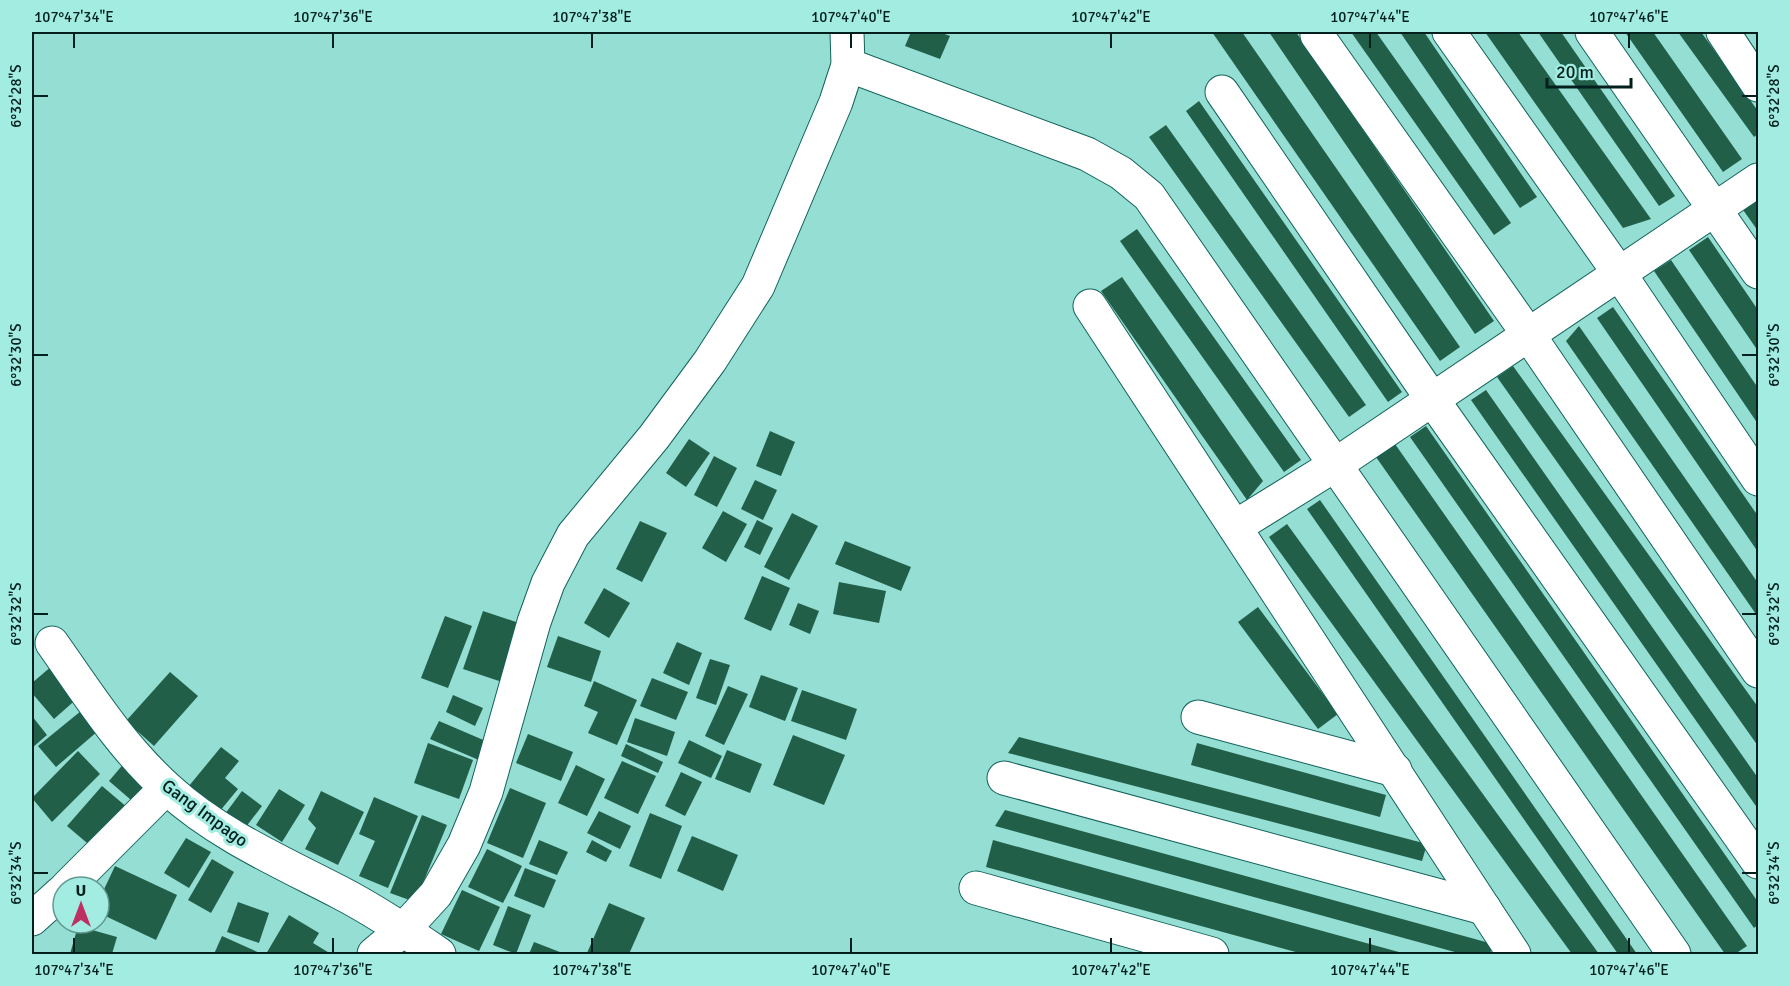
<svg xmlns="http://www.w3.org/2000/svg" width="1790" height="986" font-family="Signika,sans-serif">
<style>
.building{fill:#225f48}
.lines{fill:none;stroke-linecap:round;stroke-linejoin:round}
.minor-casing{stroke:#12635b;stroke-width:35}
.minor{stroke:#fff;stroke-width:33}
.ticks{fill:none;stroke:#011f1c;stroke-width:2}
.labels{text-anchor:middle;stroke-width:6;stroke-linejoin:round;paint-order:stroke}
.street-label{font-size:18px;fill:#011f1c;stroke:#a2ece1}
.neatline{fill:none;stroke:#011f1c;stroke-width:2}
.ticks-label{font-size:15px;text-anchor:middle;fill:#011f1c}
</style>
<rect width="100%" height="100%" fill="#95ded4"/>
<g class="building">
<polygon points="911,32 939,32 950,36 940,59 905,46"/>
<polygon points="1212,32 1242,32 1460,347 1440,361"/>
<polygon points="1269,32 1296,32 1494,321 1475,334"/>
<polygon points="1351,32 1376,32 1511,223 1494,235"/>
<polygon points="1400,32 1424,32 1537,197 1520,208"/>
<polygon points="1485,32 1518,32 1651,219 1623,228"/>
<polygon points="1538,32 1561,32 1675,196 1659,206"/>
<polygon points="1625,32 1653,32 1742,159 1723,172"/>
<polygon points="1678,32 1701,32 1758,111 1758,134 1754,137"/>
<polygon points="1199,101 1402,392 1388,402 1186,111"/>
<polygon points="1166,125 1366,405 1349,417 1149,137"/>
<polygon points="1758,195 1758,231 1741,207"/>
<polygon points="1137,229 1301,460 1284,472 1120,241"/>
<polygon points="1708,237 1758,310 1758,351 1689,250"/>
<polygon points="1671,260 1758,388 1758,424 1654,271"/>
<polygon points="1122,277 1263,481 1247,500 1101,291"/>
<polygon points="1613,307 1758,516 1758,552 1597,318"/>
<polygon points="1579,326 1758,583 1758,617 1566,341"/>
<polygon points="1513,366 1758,707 1758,746 1497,377"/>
<polygon points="1486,390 1758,778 1758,809 1471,400"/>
<polygon points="1426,426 1758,902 1758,925 1754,928 1410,437"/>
<polygon points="770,431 795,442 781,476 756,466"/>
<polygon points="689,439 710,453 686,487 666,473"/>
<polygon points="1395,444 1747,946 1735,954 1725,954 1376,457"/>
<polygon points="714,456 737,468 717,507 694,495"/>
<polygon points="755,480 777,490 763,520 741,509"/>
<polygon points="1320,500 1637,954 1618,954 1307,509"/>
<polygon points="723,511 747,524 726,562 702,548"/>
<polygon points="792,513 818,526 789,580 764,567"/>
<polygon points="757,520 773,528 760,555 744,547"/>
<polygon points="640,521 667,533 642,582 616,569"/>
<polygon points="1287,524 1599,954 1572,954 1269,537"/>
<polygon points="845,541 911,567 901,591 835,564"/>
<polygon points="762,576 790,588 771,631 744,619"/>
<polygon points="839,582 886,591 879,623 833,614"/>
<polygon points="604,588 630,603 609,638 584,623"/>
<polygon points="798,603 819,611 810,634 789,625"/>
<polygon points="1258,607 1338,714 1318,729 1238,622"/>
<polygon points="483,611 522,624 502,682 463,669"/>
<polygon points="445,616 472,626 448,688 421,678"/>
<polygon points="558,636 601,651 591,682 547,667"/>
<polygon points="677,642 702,653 689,685 663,673"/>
<polygon points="710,659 730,665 716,705 696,698"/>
<polygon points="53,665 80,696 54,719 32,693 32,683"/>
<polygon points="170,672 198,696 154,746 126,721"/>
<polygon points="761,675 798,688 785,721 749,707"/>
<polygon points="652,678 688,692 676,720 640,706"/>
<polygon points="594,681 637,700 617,745 588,733 598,712 584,706"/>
<polygon points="728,686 748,694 724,745 705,736"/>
<polygon points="802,690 857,709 846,740 791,721"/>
<polygon points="453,695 483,708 475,726 446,712"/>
<polygon points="81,711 98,731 56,767 38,746"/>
<polygon points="32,716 47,735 32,748"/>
<polygon points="635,718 675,732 667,756 627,742"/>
<polygon points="439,721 488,742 481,761 430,739"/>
<polygon points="528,734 573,752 561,781 516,763"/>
<polygon points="793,735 845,755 824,805 773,785"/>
<polygon points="1019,737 1427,844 1422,861 1008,753"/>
<polygon points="689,740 722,756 711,778 678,763"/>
<polygon points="428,743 473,760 459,799 414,783"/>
<polygon points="1197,743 1386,795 1380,817 1191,765"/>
<polygon points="626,744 663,762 658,773 621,756"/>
<polygon points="221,747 239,761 225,778 238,789 215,817 184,792"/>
<polygon points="727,750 762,764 750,793 715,779"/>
<polygon points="78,751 100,774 52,822 32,798"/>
<polygon points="126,761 155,786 138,806 109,781"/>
<polygon points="622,761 656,776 638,814 604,798"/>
<polygon points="576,765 605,779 587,816 558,803"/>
<polygon points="681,772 702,782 685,816 665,806"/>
<polygon points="102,786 128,808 93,848 67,826"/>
<polygon points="510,788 546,803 523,858 487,843"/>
<polygon points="279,789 305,805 282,842 256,825"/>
<polygon points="242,791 262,806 242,832 222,818"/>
<polygon points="321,791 364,812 338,865 305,849 316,828 308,819"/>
<polygon points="374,797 418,816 388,888 359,876 375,841 359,834"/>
<polygon points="1005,810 1493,944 1490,954 1462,954 995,826"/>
<polygon points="599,811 631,826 620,849 587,833"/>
<polygon points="650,813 682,826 661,879 629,866"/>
<polygon points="422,815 447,825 415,902 390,893"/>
<polygon points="692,836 738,855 723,891 677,871"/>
<polygon points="186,838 211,852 189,888 164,873"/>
<polygon points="539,840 568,852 557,875 529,864"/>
<polygon points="592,840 612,851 606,862 586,852"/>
<polygon points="993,840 1406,954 1303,954 986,867"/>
<polygon points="487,849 522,866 503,903 468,887"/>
<polygon points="212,859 234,872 211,913 188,900"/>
<polygon points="115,866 177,895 156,940 99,913 99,900"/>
<polygon points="525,868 556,880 544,908 514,896"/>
<polygon points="462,890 500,907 479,951 441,934"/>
<polygon points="238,902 269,913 259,943 227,932"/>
<polygon points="609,903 645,918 629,954 587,953"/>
<polygon points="508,906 531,915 516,954 493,945"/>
<polygon points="289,915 319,933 313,943 331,954 266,954"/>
<polygon points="78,926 117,937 112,954 70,954"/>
<polygon points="222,936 262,954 214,954"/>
<polygon points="534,942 565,954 529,954"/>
</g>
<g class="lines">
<defs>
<g id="minor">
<polyline points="1449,32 1619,273 1758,479"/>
<polyline points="1592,32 1758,272"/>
<polyline points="1723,32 1758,85"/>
<polyline points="1317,35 1528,334 1758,671"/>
<polyline points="848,65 1087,154 1121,173 1149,196 1674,954"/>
<polyline points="1222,92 1432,399 1758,862"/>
<polyline points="1090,306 1514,954"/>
<polyline points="1235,527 1335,465 1758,180"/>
<path d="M52,643C88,694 121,747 168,789C217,834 281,862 339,892C374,910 407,932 439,954"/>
<polyline points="1198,717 1395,770"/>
<polyline points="1004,778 1484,908"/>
<polyline points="67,887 166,788"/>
<polyline points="976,888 1212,954"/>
<polyline points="32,919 63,891"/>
<polyline points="374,954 404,929 436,894 464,845 486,792 534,622 548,583 573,535 654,437 710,361 758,286 836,102 848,65 847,32"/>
</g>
</defs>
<use href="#minor" class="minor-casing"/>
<use href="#minor" class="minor"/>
</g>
<path class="ticks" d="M74,33V48M333,33V48M592,33V48M851,33V48M1111,33V48M1370,33V48M1629,33V48M33,96H48M1742,96H1757M33,355H48M1742,355H1757M33,614H48M1742,614H1757M33,873H48M1742,873H1757M74,938V953M333,938V953M592,938V953M851,938V953M1111,938V953M1370,938V953M1629,938V953"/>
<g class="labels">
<g class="street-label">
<text transform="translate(205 813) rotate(36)" y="6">Gang Impago</text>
</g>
</g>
<rect width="1790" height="986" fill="none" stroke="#a2ece1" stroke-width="66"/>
<g transform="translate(81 905)"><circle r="28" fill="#a2ece1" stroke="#629a92" stroke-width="1.5"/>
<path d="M0-4.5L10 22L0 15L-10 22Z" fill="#be3061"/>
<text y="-9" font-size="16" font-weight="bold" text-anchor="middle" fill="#011f1c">U</text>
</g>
<path d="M1547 78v9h84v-9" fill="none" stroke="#011f1c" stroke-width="3"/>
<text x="1556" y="78" font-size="18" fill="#011f1c" stroke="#a2ece1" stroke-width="4.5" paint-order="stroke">20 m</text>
<rect x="33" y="33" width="1724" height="920" class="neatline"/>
<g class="ticks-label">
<text x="74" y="22">107°47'34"E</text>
<text x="333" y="22">107°47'36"E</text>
<text x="592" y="22">107°47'38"E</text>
<text x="851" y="22">107°47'40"E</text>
<text x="1111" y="22">107°47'42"E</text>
<text x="1370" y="22">107°47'44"E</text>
<text x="1629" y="22">107°47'46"E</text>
<text transform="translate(16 96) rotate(-90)" y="5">6°32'28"S</text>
<text transform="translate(1774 96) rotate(-90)" y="5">6°32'28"S</text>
<text transform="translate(16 355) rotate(-90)" y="5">6°32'30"S</text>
<text transform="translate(1774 355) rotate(-90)" y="5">6°32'30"S</text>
<text transform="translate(16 614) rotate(-90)" y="5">6°32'32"S</text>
<text transform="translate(1774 614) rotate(-90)" y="5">6°32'32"S</text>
<text transform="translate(16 873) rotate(-90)" y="5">6°32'34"S</text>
<text transform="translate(1774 873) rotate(-90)" y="5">6°32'34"S</text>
<text x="74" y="975">107°47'34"E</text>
<text x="333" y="975">107°47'36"E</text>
<text x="592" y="975">107°47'38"E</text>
<text x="851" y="975">107°47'40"E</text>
<text x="1111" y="975">107°47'42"E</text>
<text x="1370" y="975">107°47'44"E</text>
<text x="1629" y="975">107°47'46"E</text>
</g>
</svg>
